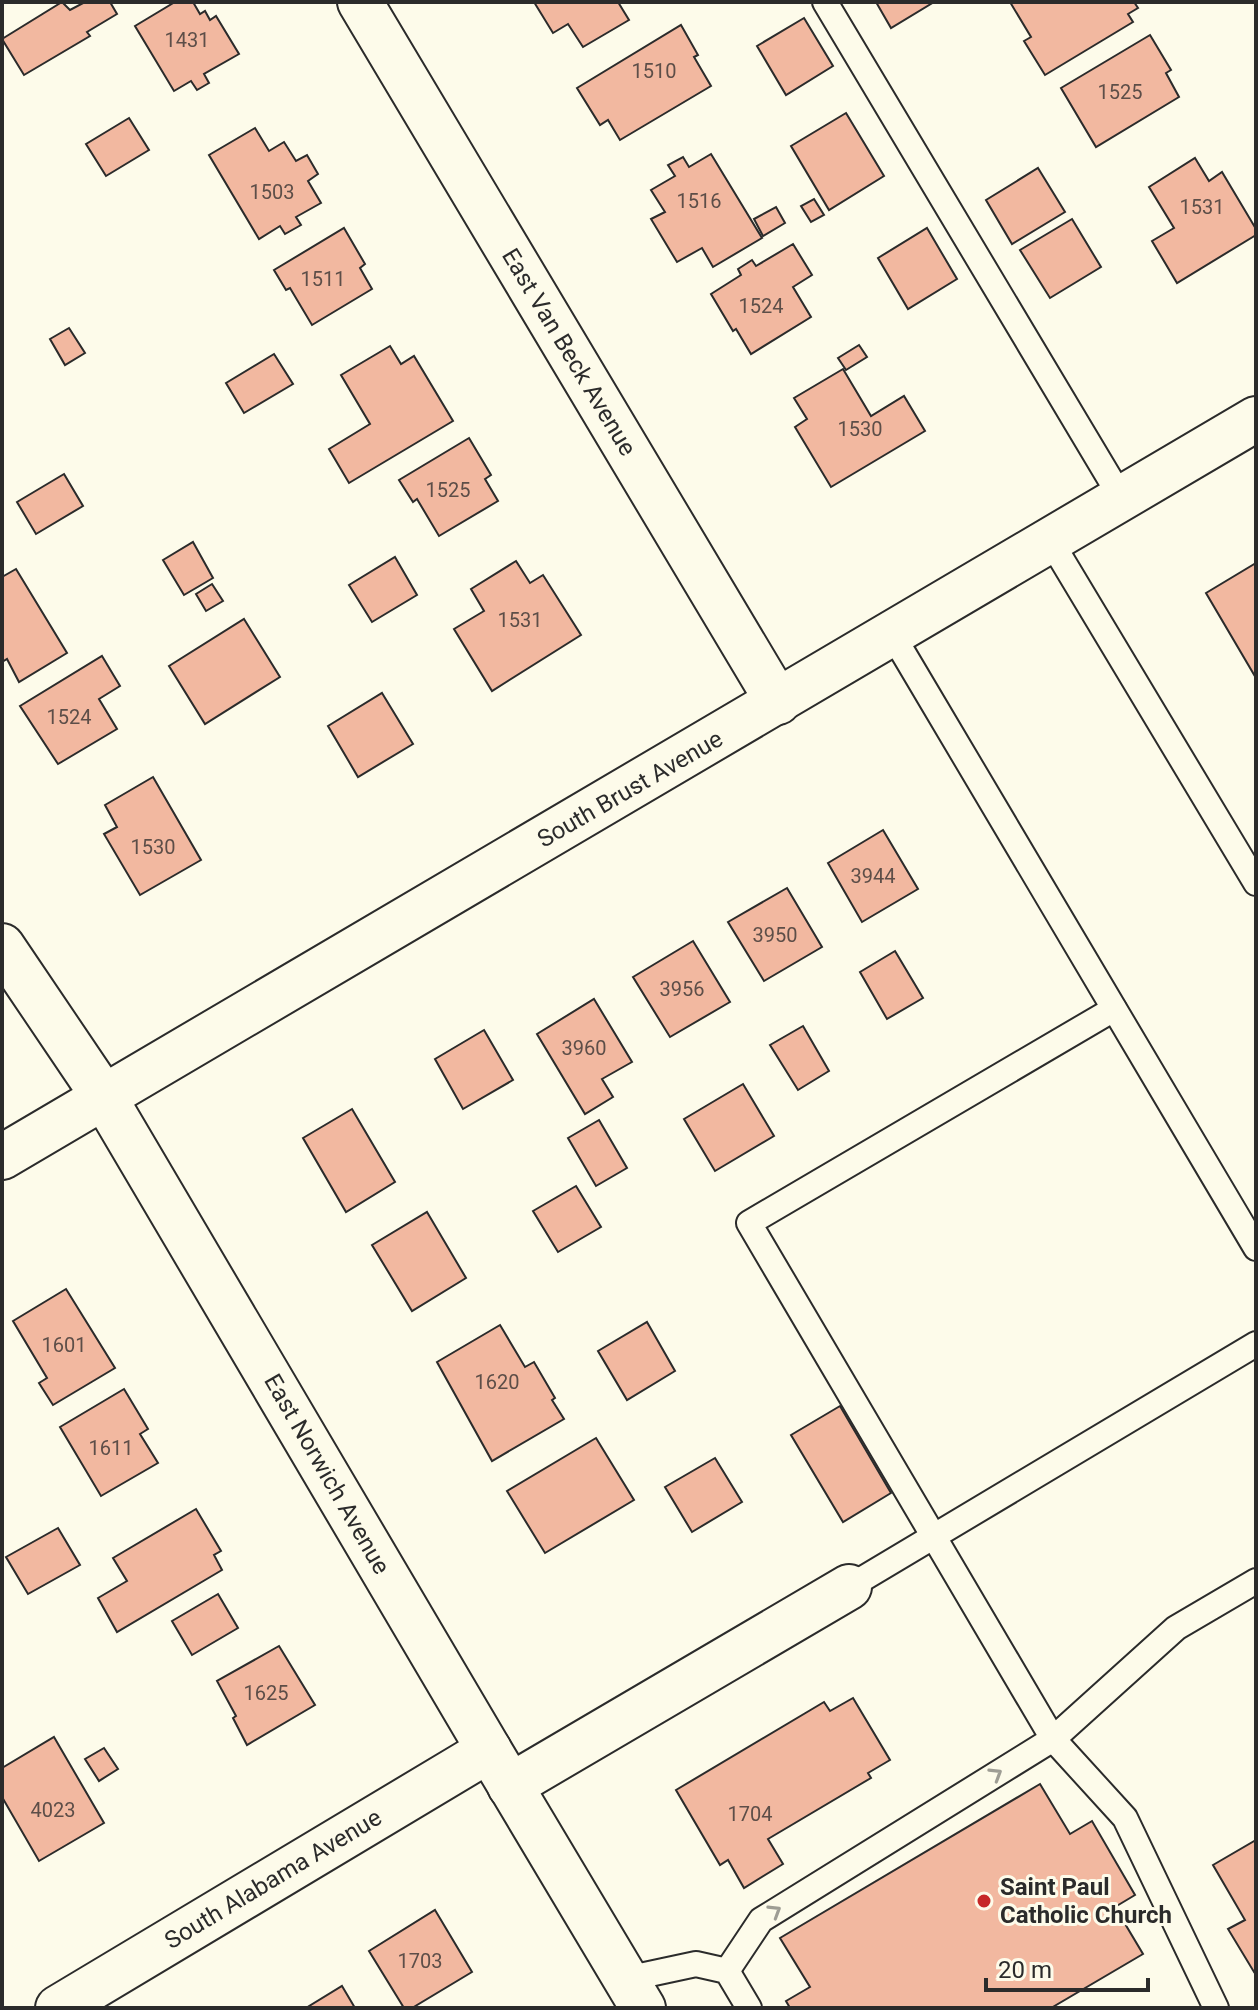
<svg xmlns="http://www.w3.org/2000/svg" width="1258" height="2010" font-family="Roboto,sans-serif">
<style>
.building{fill:#f2b8a0;stroke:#2b2b2b;stroke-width:2}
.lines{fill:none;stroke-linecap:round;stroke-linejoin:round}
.service-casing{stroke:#2b2b2b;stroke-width:28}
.minor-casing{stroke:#2b2b2b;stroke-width:48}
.service{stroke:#fdfbea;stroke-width:24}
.minor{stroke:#fdfbea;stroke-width:44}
.oneway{stroke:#9e9d94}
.poi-dot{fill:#c62828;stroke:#fdfbea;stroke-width:3}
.labels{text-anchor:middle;stroke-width:6;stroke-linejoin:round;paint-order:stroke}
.number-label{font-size:20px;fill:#5d4e48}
.street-label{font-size:24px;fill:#2b2b2b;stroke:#fdfbea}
.poi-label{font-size:24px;font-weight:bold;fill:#2b2b2b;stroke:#fdfbea;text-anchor:start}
</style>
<rect width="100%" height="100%" fill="#fdfbea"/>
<g class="building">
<polygon points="62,2 70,10 85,2 110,2 117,14 87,32 90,36 24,75 2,39"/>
<polygon points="175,2 193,2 200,14 205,11 210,20 216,16 239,54 204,74 209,83 197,90 191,81 174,91 135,26"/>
<polygon points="534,2 618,2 629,20 583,47 568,24 553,33"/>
<polygon points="876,2 934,2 891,28"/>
<polygon points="1010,2 1134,2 1138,8 1128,14 1133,22 1045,75 1024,41 1031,37"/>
<polygon points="804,18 833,66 786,95 757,46"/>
<polygon points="681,25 698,55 694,57 711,86 620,140 608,120 600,125 577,88"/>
<polygon points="1150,35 1171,70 1166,73 1179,97 1096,147 1061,88"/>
<polygon points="846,113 884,176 829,210 791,146"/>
<polygon points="129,118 149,150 106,176 86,144"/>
<polygon points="255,128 269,151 284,142 296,161 307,155 318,174 308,181 321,203 296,217 301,225 285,234 280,226 259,239 209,155"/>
<polygon points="711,154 762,238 713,267 702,248 677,262 651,219 665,212 651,190 675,176 668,165 683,157 689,167"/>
<polygon points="1195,158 1209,181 1222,172 1256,229 1256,235 1177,283 1152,241 1174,228 1149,187"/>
<polygon points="1038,168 1065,212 1012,244 986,200"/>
<polygon points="814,199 824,215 811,222 801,206"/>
<polygon points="776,207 785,223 763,236 754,219"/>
<polygon points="1072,219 1101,267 1050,298 1020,250"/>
<polygon points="344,228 365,264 360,268 372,289 312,325 290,288 286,290 274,270"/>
<polygon points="927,228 957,279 908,309 878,258"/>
<polygon points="793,244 812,275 793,287 811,317 751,354 736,329 733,331 711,294 741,275 738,269 752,260 756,266"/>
<polygon points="69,328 85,353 65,365 50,339"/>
<polygon points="859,345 867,357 846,370 838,358"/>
<polygon points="390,346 401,364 414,356 453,421 349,483 329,449 370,424 341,375"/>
<polygon points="274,354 293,384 244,413 226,383"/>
<polygon points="843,369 871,416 904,396 925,431 831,487 795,427 807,419 794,398"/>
<polygon points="469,438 491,475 485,479 498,501 439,536 417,499 413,502 399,480"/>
<polygon points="64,474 83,506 36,534 17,502"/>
<polygon points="193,542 213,578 184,595 163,560"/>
<polygon points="395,557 417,595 372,622 349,585"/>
<polygon points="516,561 530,583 543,575 581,635 492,691 454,629 484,611 471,589"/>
<polygon points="1256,563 1256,678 1206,593"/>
<polygon points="16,569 67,653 19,682 7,659 2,662 2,577"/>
<polygon points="212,584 223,601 206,611 196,594"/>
<polygon points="244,619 280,677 205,724 169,666"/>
<polygon points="102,656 120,686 99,699 117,729 58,764 20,706"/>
<polygon points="382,693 413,744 358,777 328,726"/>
<polygon points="153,777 201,860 140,895 104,834 117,827 105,805"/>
<polygon points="883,830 918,889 862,922 828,863"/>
<polygon points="787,888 822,947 764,981 728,922"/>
<polygon points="693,941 730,1002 670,1037 633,977"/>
<polygon points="895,951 923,998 887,1019 860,972"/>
<polygon points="594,999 632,1062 602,1079 613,1097 585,1114 537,1034"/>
<polygon points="803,1026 829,1071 798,1090 770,1045"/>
<polygon points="484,1030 513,1080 463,1109 435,1059"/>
<polygon points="743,1084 774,1136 715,1171 684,1119"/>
<polygon points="352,1109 395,1182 346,1212 303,1138"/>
<polygon points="599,1120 627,1168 596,1186 568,1138"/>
<polygon points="576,1186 601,1227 558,1252 533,1211"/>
<polygon points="427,1212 466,1278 412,1311 372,1245"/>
<polygon points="66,1289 115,1368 53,1405 39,1383 47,1378 13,1321"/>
<polygon points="647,1322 675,1371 627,1400 598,1351"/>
<polygon points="500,1325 525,1367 534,1362 555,1398 552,1400 564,1419 492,1461 437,1362"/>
<polygon points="124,1389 148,1429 140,1434 158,1463 101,1496 60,1427"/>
<polygon points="840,1406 891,1493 843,1522 791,1435"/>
<polygon points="596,1438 634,1500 545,1553 507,1491"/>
<polygon points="715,1458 742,1502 692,1532 665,1487"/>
<polygon points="196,1509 221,1551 214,1555 222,1570 117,1632 98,1598 127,1581 113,1558"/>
<polygon points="58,1528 80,1565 28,1594 6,1557"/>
<polygon points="218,1594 238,1628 192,1655 172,1621"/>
<polygon points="279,1646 315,1705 247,1745 233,1718 236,1716 217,1681"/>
<polygon points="853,1698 890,1760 868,1773 871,1778 768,1839 783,1864 744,1888 728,1860 720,1865 676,1790 824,1702 830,1711"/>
<polygon points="54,1737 104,1823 39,1861 2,1797 2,1768"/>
<polygon points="104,1748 118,1769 99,1781 85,1759"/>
<polygon points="1040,1784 1070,1834 1092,1821 1135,1895 1115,1907 1143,1954 1051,2008 790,2008 786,2001 810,1987 780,1938"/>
<polygon points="1256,1840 1256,1970 1254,1972 1228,1929 1245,1920 1213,1865"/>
<polygon points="435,1910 472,1972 412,2008 404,2008 369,1951"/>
<polygon points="342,1986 355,2008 306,2008"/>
</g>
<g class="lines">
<defs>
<g id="service">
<polyline points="825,2 1122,499"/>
<polyline points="1050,540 1256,883"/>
<polyline points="892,634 1256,1248"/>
<polyline points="1114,1009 749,1223 1053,1739 1125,1818 1216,2008"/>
<polyline points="849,1587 1256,1344"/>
<polyline points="727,1971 761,1920 1053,1739 1176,1628 1256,1581"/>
<polyline points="626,1979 696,1964 727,1971 749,2008"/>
</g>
<g id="minor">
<polyline points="360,2 778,702"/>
<polyline points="2,946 104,1097 489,1750 643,2008"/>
<polyline points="2,1157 1256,419"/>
<polyline points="510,1786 849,1587"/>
<polyline points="58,2008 489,1750"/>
</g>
</defs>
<use href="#service" class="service-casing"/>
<use href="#minor" class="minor-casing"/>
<use href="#service" class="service"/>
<use href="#minor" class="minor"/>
</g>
<defs><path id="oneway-chevron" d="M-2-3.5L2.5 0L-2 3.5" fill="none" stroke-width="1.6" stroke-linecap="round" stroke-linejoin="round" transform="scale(2)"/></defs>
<g class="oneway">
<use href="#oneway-chevron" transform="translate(996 1774) rotate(-32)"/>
<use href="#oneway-chevron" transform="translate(775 1911) rotate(-32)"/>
</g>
<circle class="poi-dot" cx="984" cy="1901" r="8"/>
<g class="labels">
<g class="number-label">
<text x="187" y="47">1431</text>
<text x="654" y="78">1510</text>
<text x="1120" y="99">1525</text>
<text x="272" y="199">1503</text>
<text x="699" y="208">1516</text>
<text x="1202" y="214">1531</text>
<text x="323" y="286">1511</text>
<text x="761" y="313">1524</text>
<text x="860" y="436">1530</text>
<text x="448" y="497">1525</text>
<text x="520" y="627">1531</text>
<text x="69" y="724">1524</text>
<text x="153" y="854">1530</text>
<text x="873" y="883">3944</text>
<text x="775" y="942">3950</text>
<text x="682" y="996">3956</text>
<text x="584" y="1055">3960</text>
<text x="64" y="1352">1601</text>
<text x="497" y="1389">1620</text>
<text x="111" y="1455">1611</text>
<text x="266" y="1700">1625</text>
<text x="53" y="1817">4023</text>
<text x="750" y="1821">1704</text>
<text x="420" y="1968">1703</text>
</g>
<g class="street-label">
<text transform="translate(569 352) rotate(59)" y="8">East Van Beck Avenue</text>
<text transform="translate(630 789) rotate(-30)" y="8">South Brust Avenue</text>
<text transform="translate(327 1474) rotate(60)" y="8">East Norwich Avenue</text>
<text transform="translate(273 1879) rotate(-31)" y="8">South Alabama Avenue</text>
</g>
<g class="poi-label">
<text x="1000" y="1895">Saint Paul<tspan x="1000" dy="28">Catholic Church</tspan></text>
</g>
</g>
<rect width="1258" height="2010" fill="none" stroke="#2b2b2b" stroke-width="8"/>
<path d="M986 1978v12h162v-12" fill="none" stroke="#2b2b2b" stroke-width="4"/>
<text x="998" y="1978" font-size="24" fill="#2b2b2b" stroke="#fdfbea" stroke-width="6" paint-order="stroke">20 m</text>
</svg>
